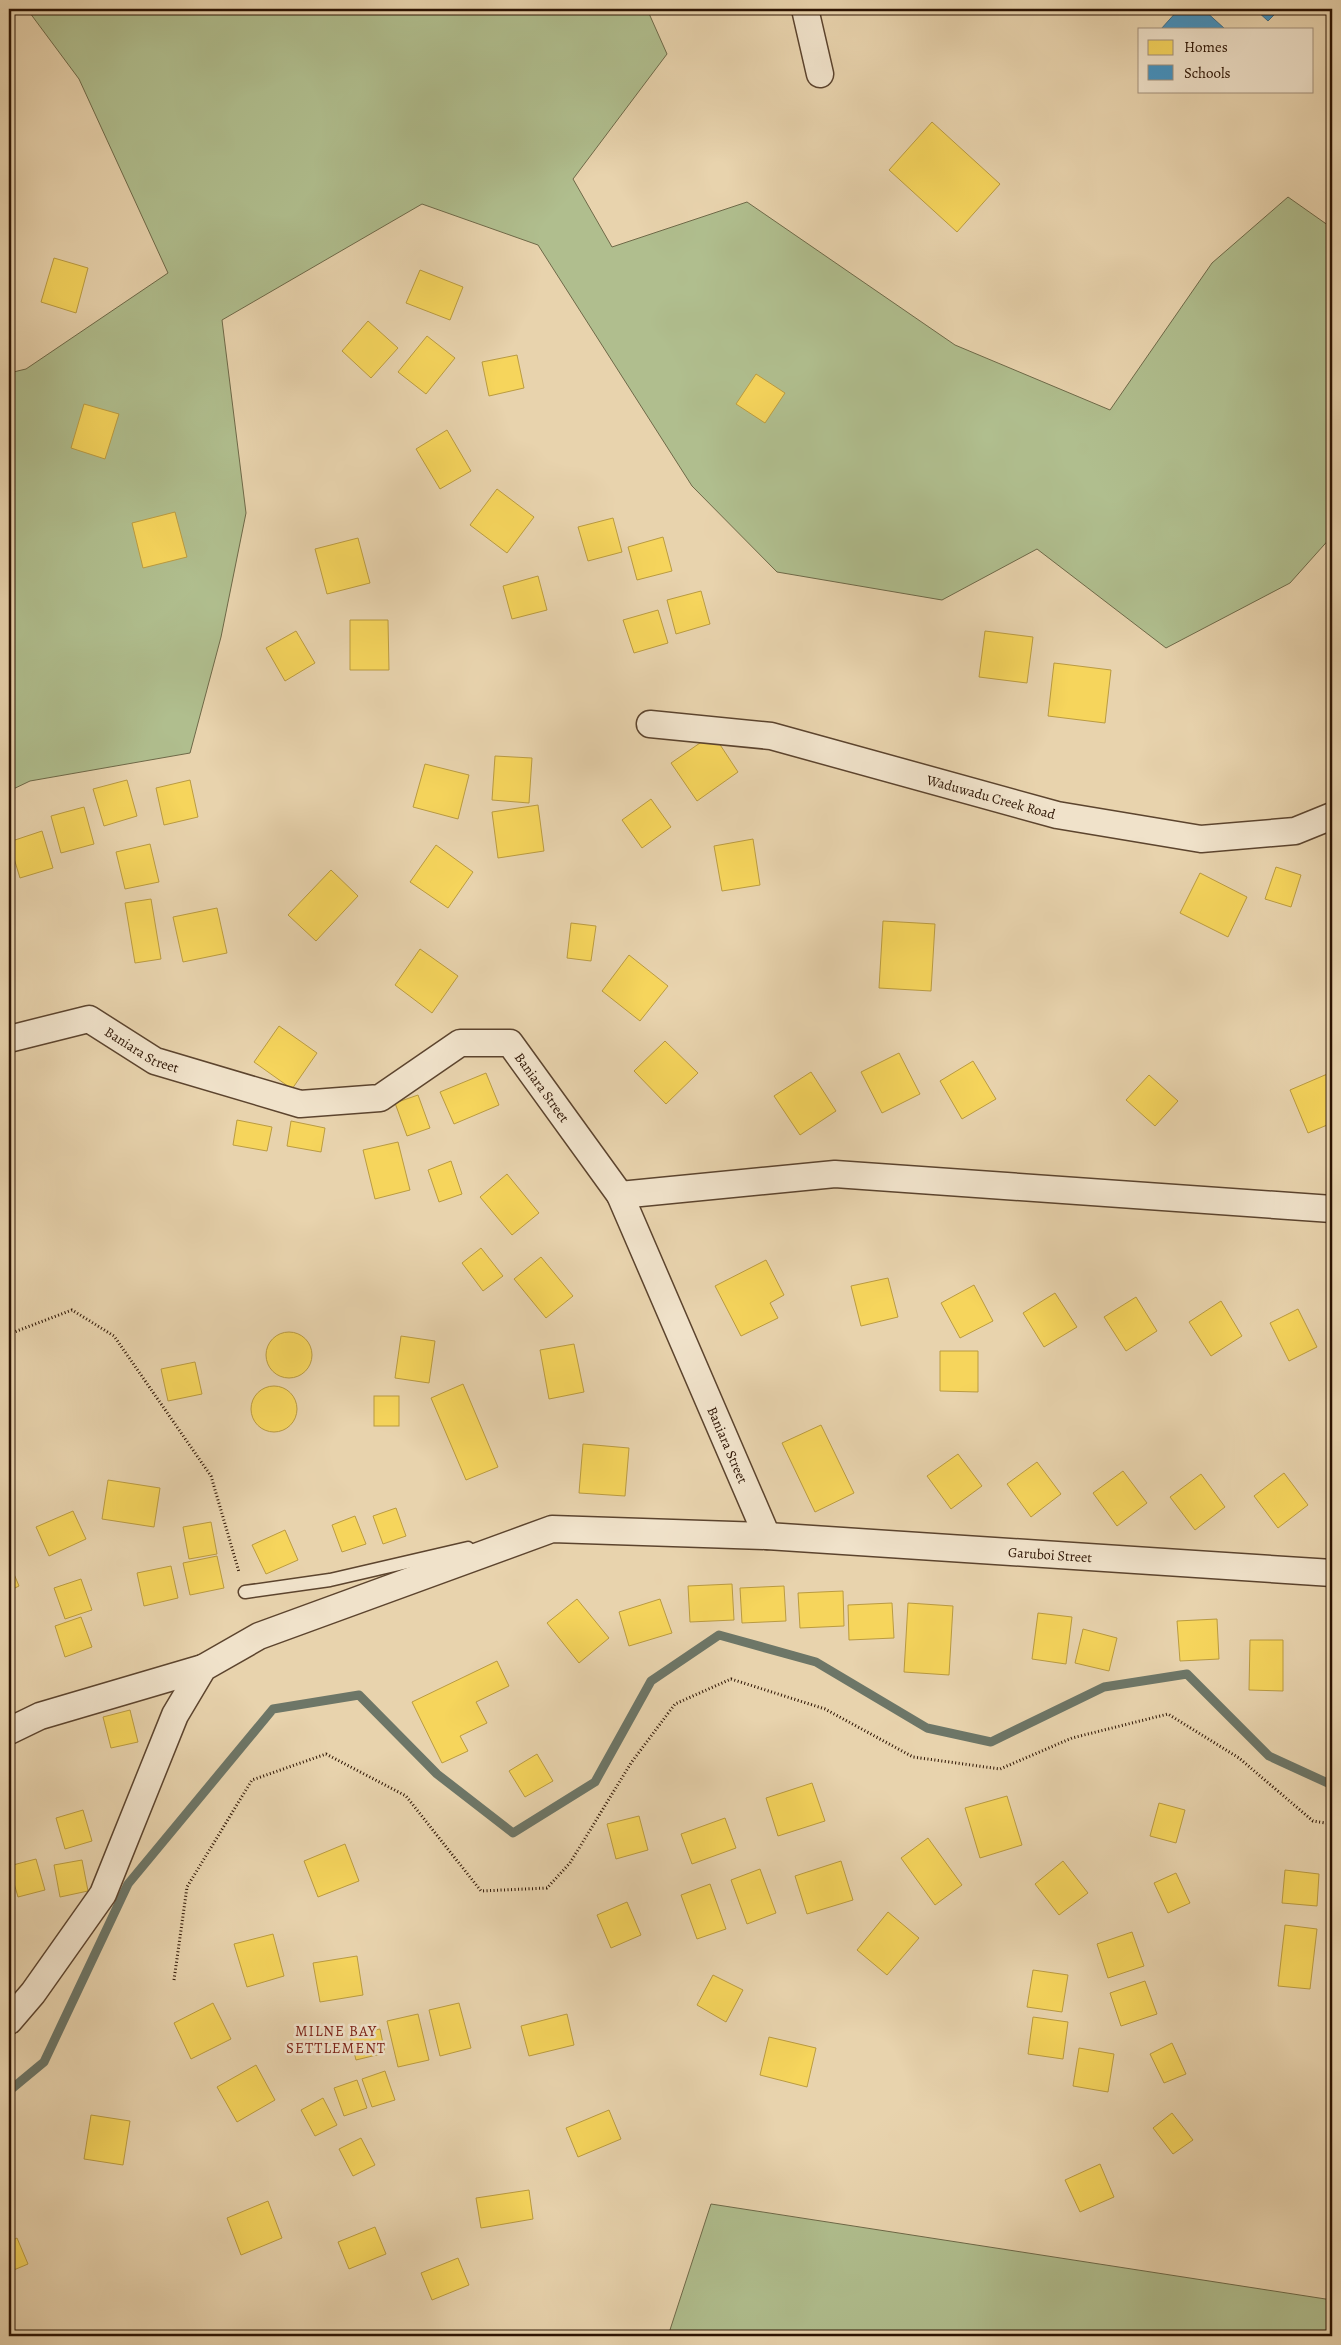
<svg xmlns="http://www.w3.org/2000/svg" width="1341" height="2345" font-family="Alegreya,serif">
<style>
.green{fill:#b0be8e;stroke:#6e6948}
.homes{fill:#f6d55c;stroke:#ba9b41}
.schools{fill:#4393c3;stroke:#3c6d89}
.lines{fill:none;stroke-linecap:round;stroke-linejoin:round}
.stream{stroke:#6d7667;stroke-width:9}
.lane-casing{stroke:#5c442e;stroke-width:15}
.street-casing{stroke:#5c442e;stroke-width:29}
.path{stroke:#2d1403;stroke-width:3;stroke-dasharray:1 2.5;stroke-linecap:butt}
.lane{stroke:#f0e2ca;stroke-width:12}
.street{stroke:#f0e2ca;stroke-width:26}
.labels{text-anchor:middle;stroke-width:5;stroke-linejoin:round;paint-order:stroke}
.street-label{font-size:14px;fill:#2d1403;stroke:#f0e2ca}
.neighbourhood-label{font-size:15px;letter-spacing:1px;fill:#7a1f14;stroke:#f0e2ca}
</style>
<rect width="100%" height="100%" fill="#e8d3ad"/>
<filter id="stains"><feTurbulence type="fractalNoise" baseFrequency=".004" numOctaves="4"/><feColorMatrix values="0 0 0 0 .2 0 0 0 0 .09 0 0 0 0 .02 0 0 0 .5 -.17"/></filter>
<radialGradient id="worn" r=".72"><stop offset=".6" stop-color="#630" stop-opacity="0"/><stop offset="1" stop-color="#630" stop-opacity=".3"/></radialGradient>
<g class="green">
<polygon points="27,9 647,9 667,54 573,179 612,247 747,202 955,345 1110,410 1212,263 1288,197 1332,228 1332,536 1290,583 1166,648 1037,549 942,600 777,572 692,486 538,245 422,204 222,320 246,513 221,637 190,753 30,781 9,791 9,373 26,369 168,273 79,79"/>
<polygon points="711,2204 1332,2300 1332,2336 668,2336"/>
</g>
<g class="homes">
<polygon points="932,122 1000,184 957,232 889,170"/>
<polygon points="54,258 88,268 76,313 41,302"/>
<polygon points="420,270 463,287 450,320 406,303"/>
<polygon points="368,321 398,348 371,378 342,351"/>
<polygon points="427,336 455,358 426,394 398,372"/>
<polygon points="517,355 524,388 489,396 482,362"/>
<polygon points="756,374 785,393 765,423 736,404"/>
<polygon points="84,404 119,414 105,459 71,448"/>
<polygon points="447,430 471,471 440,489 416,449"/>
<polygon points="497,489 534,517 507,553 470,525"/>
<polygon points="175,512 187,557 143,568 132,523"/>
<polygon points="613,518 622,552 588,561 578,527"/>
<polygon points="663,537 672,571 637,580 628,547"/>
<polygon points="358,538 370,583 327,594 315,549"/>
<polygon points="538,576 547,610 512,619 503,586"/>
<polygon points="701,591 710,624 676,634 667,600"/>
<polygon points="658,610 668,643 634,653 623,620"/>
<polygon points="350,620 388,620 389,670 350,670"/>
<polygon points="296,631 315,663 285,681 266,648"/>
<polygon points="985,631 1033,637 1027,683 979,677"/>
<polygon points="1054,663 1111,670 1105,723 1048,716"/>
<polygon points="713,734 738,772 697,801 671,763"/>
<polygon points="495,756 532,758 529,803 492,800"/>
<polygon points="425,764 469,775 458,819 413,807"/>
<polygon points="127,780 137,816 104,826 93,789"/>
<polygon points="190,780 198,817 164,825 156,788"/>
<polygon points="651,799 671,827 642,848 622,820"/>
<polygon points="538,805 544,851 498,858 492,812"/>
<polygon points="84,807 94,844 61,853 51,816"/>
<polygon points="42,831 53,868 20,878 9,842"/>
<polygon points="753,839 760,885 722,891 714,846"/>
<polygon points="150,844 159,882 125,889 116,852"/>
<polygon points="436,845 473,872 448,908 410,882"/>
<polygon points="1276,867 1301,875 1291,907 1265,899"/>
<polygon points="331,870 358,896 316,941 288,915"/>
<polygon points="1200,873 1247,897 1228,937 1180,913"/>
<polygon points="151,899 161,959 135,963 125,903"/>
<polygon points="217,908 227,953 183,962 173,917"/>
<polygon points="883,921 935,924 931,991 879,988"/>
<polygon points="571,923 596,926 591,961 567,958"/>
<polygon points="420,949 458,976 432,1013 395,985"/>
<polygon points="629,955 668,986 640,1021 602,991"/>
<polygon points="279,1026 317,1053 292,1089 254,1062"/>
<polygon points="665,1041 698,1073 666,1104 634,1071"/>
<polygon points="899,1053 920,1094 882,1113 861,1072"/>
<polygon points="973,1061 996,1099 962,1119 940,1081"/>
<polygon points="811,1072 836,1111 800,1135 774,1096"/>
<polygon points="1332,1072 1332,1123 1308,1133 1290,1090"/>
<polygon points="486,1073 499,1105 454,1124 440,1092"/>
<polygon points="1149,1075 1178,1101 1155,1126 1126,1100"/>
<polygon points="418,1095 430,1128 407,1136 395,1103"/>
<polygon points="237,1120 272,1127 267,1151 233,1145"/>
<polygon points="291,1121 325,1128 321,1152 287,1146"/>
<polygon points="398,1142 410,1190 375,1199 363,1150"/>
<polygon points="451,1161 462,1194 439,1202 428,1170"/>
<polygon points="507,1174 539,1213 512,1235 480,1197"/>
<polygon points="481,1248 503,1276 483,1291 462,1263"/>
<polygon points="541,1257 573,1296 546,1318 514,1279"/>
<polygon points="766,1260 784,1295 770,1303 778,1318 741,1336 715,1286"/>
<polygon points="888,1278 898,1317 861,1326 851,1286"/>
<polygon points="974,1285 993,1321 960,1338 941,1303"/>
<polygon points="1055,1293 1077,1327 1044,1347 1023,1313"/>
<polygon points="1136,1297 1157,1331 1126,1351 1104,1317"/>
<polygon points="1221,1301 1242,1336 1211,1356 1189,1322"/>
<polygon points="1298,1309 1317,1347 1289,1361 1270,1323"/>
<circle cx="289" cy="1355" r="23"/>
<polygon points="401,1336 435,1341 429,1383 395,1378"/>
<polygon points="574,1344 584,1392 549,1399 540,1350"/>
<polygon points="940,1351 978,1351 978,1392 940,1391"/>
<polygon points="195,1362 202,1394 168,1401 161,1369"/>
<polygon points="463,1384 498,1467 466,1480 431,1398"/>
<circle cx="274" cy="1409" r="23"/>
<rect x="374" y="1396" width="25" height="30"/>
<polygon points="821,1425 854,1493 815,1512 782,1443"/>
<polygon points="583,1444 629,1448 625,1496 579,1493"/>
<polygon points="958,1454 982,1486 951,1509 927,1476"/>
<polygon points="1037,1462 1061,1494 1031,1517 1007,1484"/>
<polygon points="1123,1471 1147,1503 1117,1526 1093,1493"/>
<polygon points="1284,1473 1308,1505 1278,1528 1254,1496"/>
<polygon points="1201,1474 1225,1507 1195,1530 1170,1497"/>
<polygon points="108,1480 160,1488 154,1527 102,1519"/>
<polygon points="396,1508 406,1536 383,1544 373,1516"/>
<polygon points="73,1511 86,1539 49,1556 36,1527"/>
<polygon points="355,1516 366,1544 342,1552 332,1525"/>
<polygon points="211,1522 217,1554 189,1559 183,1527"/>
<polygon points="285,1530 298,1560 266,1574 252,1545"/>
<polygon points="217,1556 224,1588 190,1595 183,1563"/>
<polygon points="9,1562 19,1586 9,1591"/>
<polygon points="171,1566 178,1598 144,1606 137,1573"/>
<polygon points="81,1579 92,1610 65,1619 54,1588"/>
<polygon points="732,1584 734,1620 690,1622 688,1586"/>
<polygon points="784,1586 786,1621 742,1623 740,1588"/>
<polygon points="843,1591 844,1626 800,1628 798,1593"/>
<polygon points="577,1599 609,1638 579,1663 547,1623"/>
<polygon points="660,1599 672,1633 629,1646 619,1612"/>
<polygon points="892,1603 894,1638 849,1640 848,1605"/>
<polygon points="908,1603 953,1606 949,1675 904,1672"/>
<polygon points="1038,1613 1072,1617 1066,1664 1032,1659"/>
<polygon points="81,1617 92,1647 65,1657 55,1626"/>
<polygon points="1217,1619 1219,1659 1180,1661 1177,1621"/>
<polygon points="1083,1629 1117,1638 1109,1671 1075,1663"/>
<polygon points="1250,1640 1283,1640 1283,1691 1249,1690"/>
<polygon points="497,1661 509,1686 476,1702 487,1723 460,1736 468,1751 442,1763 412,1702"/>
<polygon points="130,1710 138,1742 111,1748 103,1717"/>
<polygon points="537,1754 553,1781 525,1797 509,1771"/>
<polygon points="812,1783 825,1821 778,1836 766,1798"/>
<polygon points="1007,1796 1022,1845 980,1858 965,1808"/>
<polygon points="1159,1803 1185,1810 1176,1843 1150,1836"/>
<polygon points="83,1810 92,1841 65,1849 56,1818"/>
<polygon points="639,1816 648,1850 616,1859 607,1824"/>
<polygon points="725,1818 736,1848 692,1864 681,1834"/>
<polygon points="928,1838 962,1885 935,1905 901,1858"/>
<polygon points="345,1844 359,1881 318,1897 304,1861"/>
<polygon points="36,1859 45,1890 18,1897 9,1866"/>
<polygon points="82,1860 88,1891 60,1897 54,1865"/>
<polygon points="841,1861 853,1900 807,1914 795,1876"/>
<polygon points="1063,1861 1088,1893 1059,1915 1035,1884"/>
<polygon points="760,1869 776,1913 747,1924 731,1880"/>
<polygon points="1285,1870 1319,1874 1317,1906 1282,1903"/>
<polygon points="1176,1873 1190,1903 1168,1913 1154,1883"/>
<polygon points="710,1884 726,1929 697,1939 681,1895"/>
<polygon points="627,1902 641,1935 611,1948 597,1915"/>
<polygon points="888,1912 919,1938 887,1975 857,1950"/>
<polygon points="1285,1925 1317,1929 1310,1989 1278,1986"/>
<polygon points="1132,1932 1144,1966 1108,1978 1097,1944"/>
<polygon points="273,1934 284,1976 247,1987 234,1944"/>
<polygon points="357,1956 363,1995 320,2002 313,1963"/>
<polygon points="1033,1970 1068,1975 1062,2012 1027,2007"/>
<polygon points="713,1975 743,1990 726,2022 697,2005"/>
<polygon points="1145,1981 1157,2014 1121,2026 1110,1993"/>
<polygon points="213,2003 231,2039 191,2059 174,2023"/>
<polygon points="459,2003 471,2048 440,2056 429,2010"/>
<polygon points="418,2014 429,2060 398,2067 387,2021"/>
<polygon points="567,2014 574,2045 529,2056 521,2026"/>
<polygon points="1033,2017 1068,2022 1063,2059 1028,2054"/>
<polygon points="380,2029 385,2053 356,2060 350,2036"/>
<polygon points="769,2037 816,2048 807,2087 760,2075"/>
<polygon points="1172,2043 1186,2074 1164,2083 1150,2054"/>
<polygon points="1079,2048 1114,2054 1108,2092 1073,2086"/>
<polygon points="256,2065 275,2100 237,2122 217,2087"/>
<polygon points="385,2071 395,2100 372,2107 362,2079"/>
<polygon points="357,2080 367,2108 344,2116 334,2088"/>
<polygon points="323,2098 337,2125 315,2136 301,2110"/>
<polygon points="609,2110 621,2139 578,2157 566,2128"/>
<polygon points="1172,2113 1193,2140 1173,2154 1153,2128"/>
<polygon points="91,2115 130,2121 123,2165 84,2159"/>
<polygon points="361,2138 375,2165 353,2176 339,2149"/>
<polygon points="1100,2164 1114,2197 1080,2212 1065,2180"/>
<polygon points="529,2190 533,2219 481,2228 476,2198"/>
<polygon points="268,2201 282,2238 241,2255 227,2218"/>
<polygon points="375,2227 386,2254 349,2269 338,2242"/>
<polygon points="17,2238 28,2264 9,2272 9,2242"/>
<polygon points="458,2258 469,2285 432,2300 421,2273"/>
</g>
<g class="schools">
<polygon points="1179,9 1203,9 1225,29 1161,29"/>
<polygon points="1255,9 1280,9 1268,21"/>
</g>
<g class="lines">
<polyline class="stream" points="9,2091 44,2062 128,1884 273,1709 359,1695 437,1774 513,1833 595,1782 651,1681 719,1635 816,1662 927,1728 991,1742 1104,1687 1187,1674 1269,1756 1332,1785"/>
<defs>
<polyline id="lane" points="245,1592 330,1580 468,1548"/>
<g id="street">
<polyline points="805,9 820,74"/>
<path id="s1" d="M650,724L771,736L1057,815L1201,839L1295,831L1332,816"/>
<path id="s2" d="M9,1039L89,1019L155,1061L300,1104L380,1098L460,1043H510L620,1195L767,1536"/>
<polyline points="620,1195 835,1174 1332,1209"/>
<polyline points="9,1731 40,1716 203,1668"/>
<path id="s3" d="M9,2021L33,1993L103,1894L175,1715L203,1668L259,1636L552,1529L767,1536L1332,1573"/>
</g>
</defs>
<use href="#lane" class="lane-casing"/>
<use href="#street" class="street-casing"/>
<g class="path">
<polyline points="9,1334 72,1310 114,1336 211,1476 239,1572"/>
<polyline points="174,1980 187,1887 252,1780 326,1754 406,1796 481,1891 547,1888 570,1863 631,1763 675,1704 731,1679 825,1709 913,1757 1000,1769 1072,1738 1168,1714 1239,1758 1313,1821 1332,1824"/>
</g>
<use href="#lane" class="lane"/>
<use href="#street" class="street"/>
</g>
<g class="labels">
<g class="street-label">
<text dy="5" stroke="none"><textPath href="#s1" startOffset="350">Waduwadu Creek Road</textPath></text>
<text dy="5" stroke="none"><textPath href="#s2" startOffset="144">Baniara Street</textPath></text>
<text dy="5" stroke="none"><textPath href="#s2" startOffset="594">Baniara Street</textPath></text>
<text dy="5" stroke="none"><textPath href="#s2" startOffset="999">Baniara Street</textPath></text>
<text dy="5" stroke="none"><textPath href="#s3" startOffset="1281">Garuboi Street</textPath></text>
</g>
<g class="neighbourhood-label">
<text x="336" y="2036">MILNE BAY<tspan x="336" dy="17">SETTLEMENT</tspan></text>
</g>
</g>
<rect width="1341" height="2345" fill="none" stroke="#e8d3ad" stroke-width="30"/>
<rect x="10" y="10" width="1321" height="2325" fill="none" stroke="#2d1403" stroke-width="2.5"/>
<rect x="15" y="15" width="1311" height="2315" fill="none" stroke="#2d1403"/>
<rect x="1138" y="28" width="175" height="65" fill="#f0e2ca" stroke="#a2907a"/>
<rect x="1148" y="40" width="25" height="15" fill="#f6d55c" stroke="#a2907a"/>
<text x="1184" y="52" font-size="15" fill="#2d1403">Homes</text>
<rect x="1148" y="65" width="25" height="15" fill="#4393c3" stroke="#a2907a"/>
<text x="1184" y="78" font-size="15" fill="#2d1403">Schools</text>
<rect width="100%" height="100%" filter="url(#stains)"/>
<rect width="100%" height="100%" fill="url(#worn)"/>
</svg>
